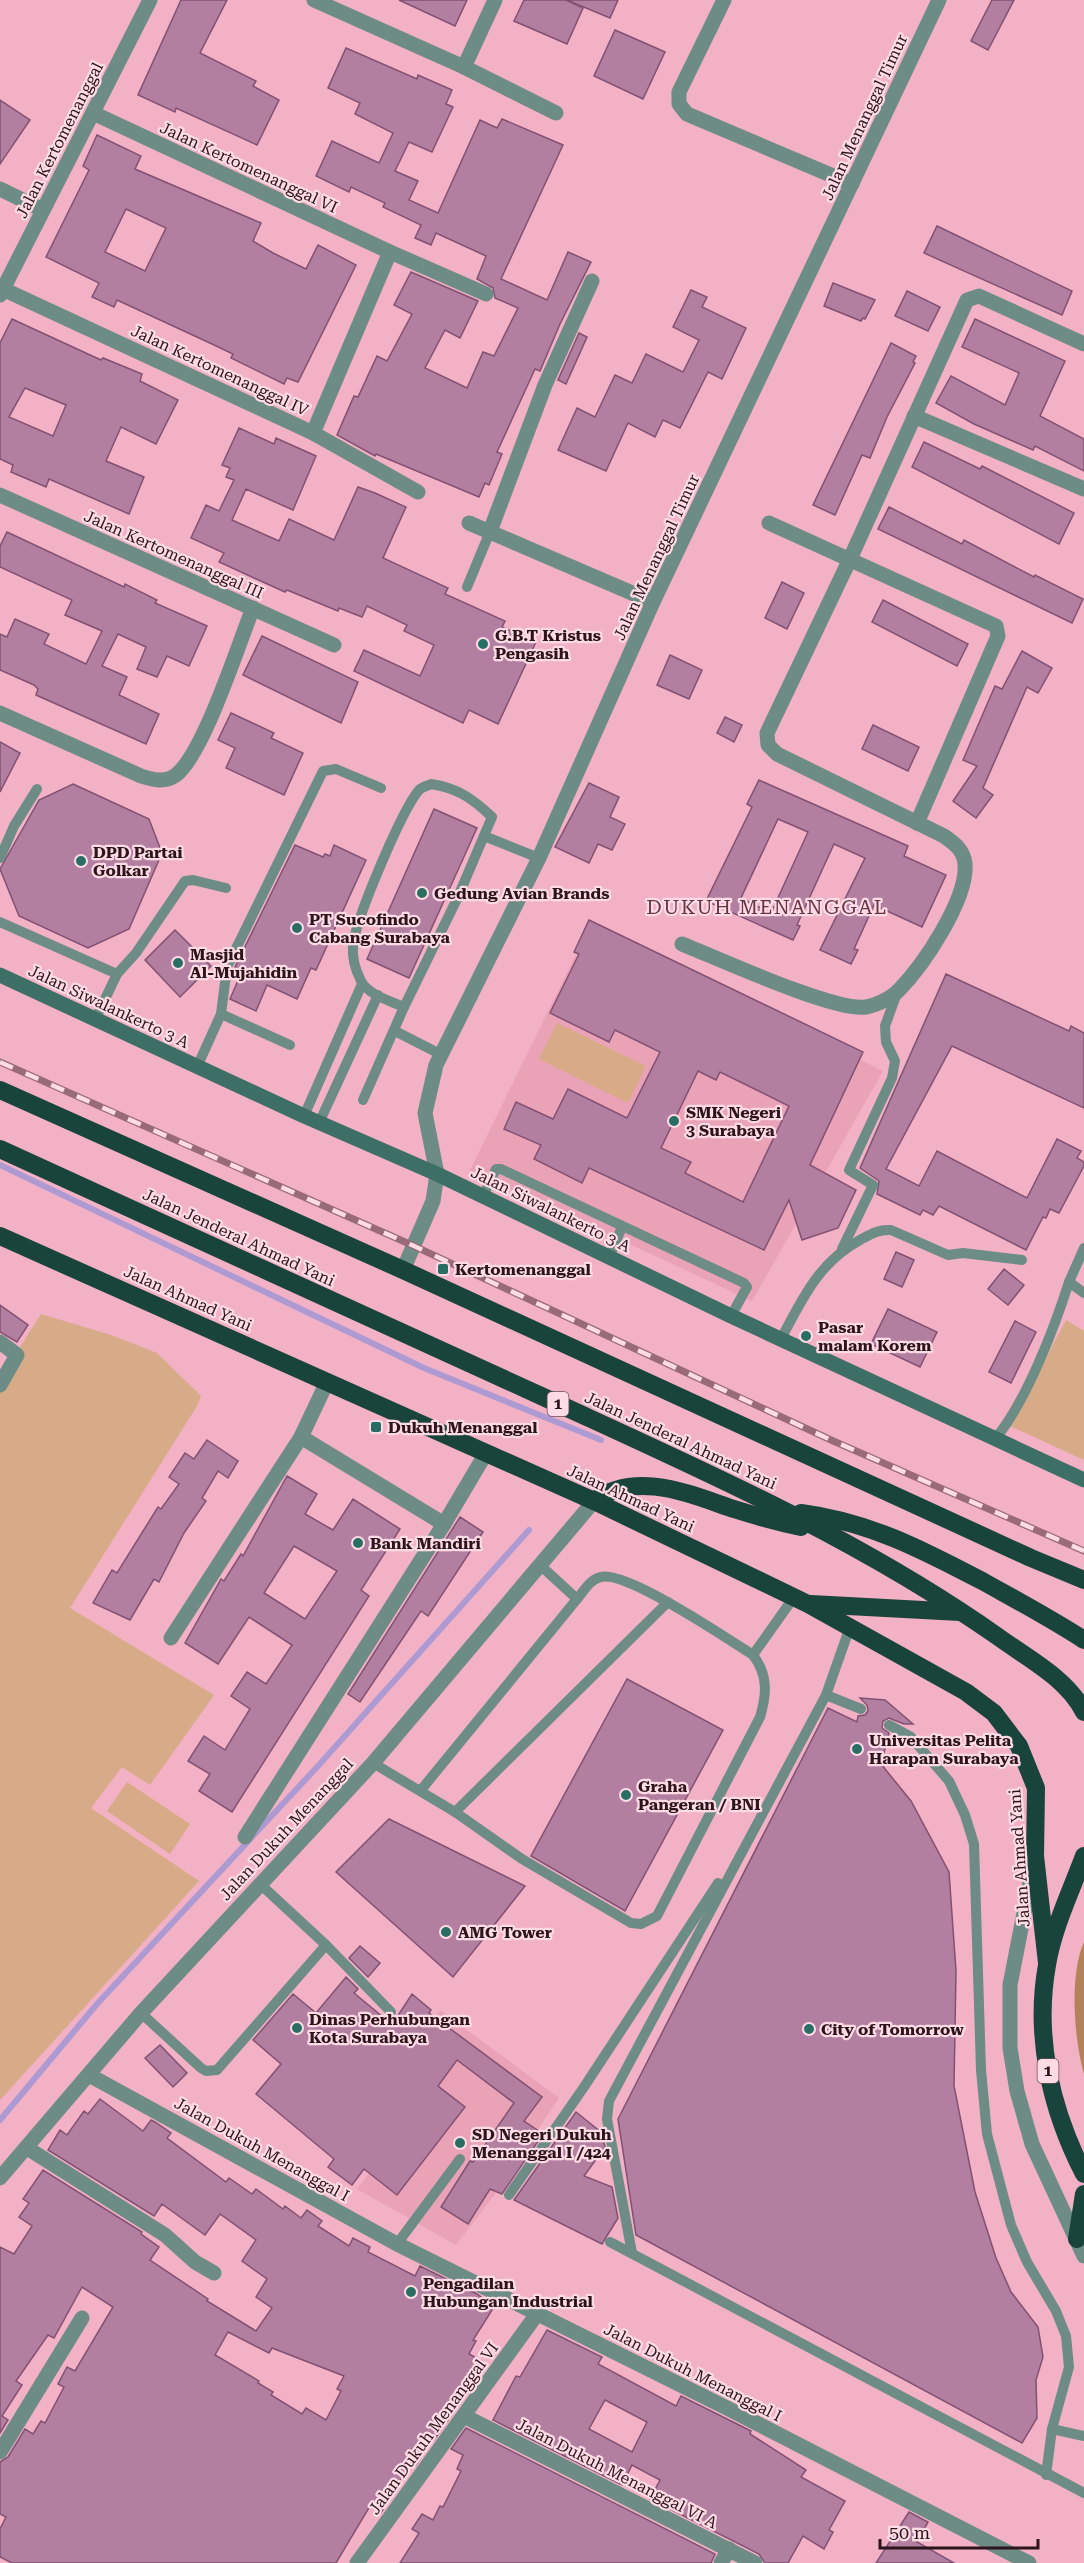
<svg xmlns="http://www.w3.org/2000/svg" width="1084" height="2563" font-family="'Roboto Serif',serif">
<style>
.built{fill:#eaa2b7}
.green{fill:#d7ab87}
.forest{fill:#b3825a}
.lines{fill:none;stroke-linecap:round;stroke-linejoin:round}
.stream{stroke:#ad9ad2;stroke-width:6}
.building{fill:#b37fa1;stroke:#825172;stroke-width:1.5;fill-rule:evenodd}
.lane{stroke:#6c8c85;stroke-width:10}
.street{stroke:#6c8c85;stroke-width:15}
.secondary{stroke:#3e6f66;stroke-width:15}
.highway{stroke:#19443c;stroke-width:18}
.rail-casing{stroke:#996a78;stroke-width:7}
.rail{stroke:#ffdce5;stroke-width:4.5;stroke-dasharray:14;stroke-linecap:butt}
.poi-dot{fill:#286e62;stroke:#ffdce5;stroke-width:2}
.labels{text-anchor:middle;stroke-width:4.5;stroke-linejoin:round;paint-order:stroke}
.shield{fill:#ffdce5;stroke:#6b5058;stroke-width:1.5}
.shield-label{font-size:15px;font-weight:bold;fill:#2c141c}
.street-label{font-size:16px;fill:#2c141c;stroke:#ffdce5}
.poi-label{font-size:16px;font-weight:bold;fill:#2c141c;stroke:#ffdce5;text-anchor:start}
.quarter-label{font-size:20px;letter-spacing:1.5px;fill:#693345;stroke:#ffdce5}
</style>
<rect width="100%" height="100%" fill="#f2b1c4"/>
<g class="built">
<polygon points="589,928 883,1071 752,1301 470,1170"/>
<polygon points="440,2010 559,2098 492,2198 456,2245 357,2189 429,2094 399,2063"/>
</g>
<g class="green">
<polygon points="557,1023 646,1066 628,1103 539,1059"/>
<polygon points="41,1314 111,1335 157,1353 201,1396 197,1406 70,1608 214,1695 150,1785 122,1767 91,1808 199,1881 0,2100 0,1379"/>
<polygon points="1066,1320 1084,1331 1084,1460 1010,1426"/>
<polygon points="127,1782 190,1824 170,1854 107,1811"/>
</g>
<path class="forest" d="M1084,1942V2074C1074,2039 1069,1975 1084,1942Z"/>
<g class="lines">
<g class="stream">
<polyline points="0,1165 424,1368 601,1440"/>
<polyline points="0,2120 97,2004 318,1766 529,1530"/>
</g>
</g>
<g class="building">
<polygon points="181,0 227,0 200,53 256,81 253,86 279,100 257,145 176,108 175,112 138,95"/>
<polygon points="399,0 467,0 455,26"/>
<polygon points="524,0 566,0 583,8 567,44 514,21"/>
<polygon points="567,0 618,0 610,18"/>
<polygon points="992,0 1014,0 988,50 971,41"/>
<polygon points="615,30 665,52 643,99 594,76"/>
<polygon points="346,48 417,79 418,75 452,90 446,104 453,107 432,152 409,142 395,171 418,181 409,200 438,213 480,120 497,128 502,119 563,145 501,279 547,300 568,252 591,262 560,324 540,371 535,369 497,452 502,454 489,485 485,483 479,497 376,454 375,456 337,435 354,396 358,397 377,356 387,361 412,314 394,305 411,272 478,301 460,338 445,330 425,368 467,388 483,352 494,356 518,308 495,298 493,288 477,279 486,256 436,233 431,245 415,238 421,225 383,207 385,203 351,187 349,192 316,176 332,141 379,163 393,133 355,114 360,103 328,88"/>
<polygon points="0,100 30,120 0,164"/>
<path d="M97,135L141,156L135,169L261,223L253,241L273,253L306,269L318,245L356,265L298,382L287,378L284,384L231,358L233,354L212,344L117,300L114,307L92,297L99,283L46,257L89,170L83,166ZM126,209L166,228L145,271L105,252Z"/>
<polygon points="937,226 1072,291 1062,315 924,253"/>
<polygon points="833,283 875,300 865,319 863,318 861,321 824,306"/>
<polygon points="691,290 707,297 702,307 746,328 722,379 708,372 680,428 663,420 655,437 628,423 606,471 558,450 577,408 595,417 615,375 632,383 646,354 683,372 699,340 673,327"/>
<polygon points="907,291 940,307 928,331 895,316"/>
<path d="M12,319L101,360L103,358L142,374L140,381L178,400L156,444L121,427L106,461L144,477L129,514L49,479L46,487L11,472L13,465L0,459V343ZM25,388L66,405L53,436L9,417Z"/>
<polygon points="975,319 1065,361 1040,416 1084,439 1084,471 1035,446 1033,450 974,424 936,403 951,376 1005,405 1019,373 962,347"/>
<polygon points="579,333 587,337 566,384 558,380"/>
<polygon points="891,343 916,356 913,362 915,363 887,417 870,458 862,455 835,515 813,505"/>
<polygon points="239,428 274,444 276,438 316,456 293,510 246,489 232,520 279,541 289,519 334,540 358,487 375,493 406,507 383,558 448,588 445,594 505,621 502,627 536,642 498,724 469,710 463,723 354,671 364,650 420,676 434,645 404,631 407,625 367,606 362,617 339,608 338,611 287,590 285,592 219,562 224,553 191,538 206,505 219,511 234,480 226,477 230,468 222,465"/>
<polygon points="924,442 980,469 982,466 1074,513 1059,544 912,467"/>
<polygon points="889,507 962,544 964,540 1034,577 1035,575 1083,599 1072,623 878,529"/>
<polygon points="7,532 124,587 125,584 157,600 155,603 207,626 189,666 167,656 157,677 137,669 146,647 118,634 102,666 127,677 119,695 159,714 146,744 36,695 38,689 34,685 0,670 0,634 7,637 15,619 49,634 44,644 86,664 102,631 65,615 72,600 0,567 0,546"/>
<polygon points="782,582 804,593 787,629 765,618"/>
<polygon points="883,600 968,644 957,666 872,622"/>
<polygon points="262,636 358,682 341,723 243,675"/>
<polygon points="1022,651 1052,668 1038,693 1027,687 983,788 993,795 976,818 953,801 977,766 963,760 995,686 1002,689"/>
<polygon points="670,655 702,670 689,699 657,685"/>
<polygon points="231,713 274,733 271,738 303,753 284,795 226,768 235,748 218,740"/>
<polygon points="725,717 742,725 734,742 717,733"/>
<polygon points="873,725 919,747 908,771 862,749"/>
<polygon points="0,742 20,753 0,792"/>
<path d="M759,780L908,846L904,856L946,875L922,927L874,905L854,949L858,950L851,964L820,950L865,858L834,844L797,925L800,926L793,940L706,901L752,807L747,804ZM778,819L808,832L771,913L741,898Z"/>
<polygon points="589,783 619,797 610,817 625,824 612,850 598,844 589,863 555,847"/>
<polygon points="73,784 149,819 162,853 129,929 88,948 19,916 0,869 39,800"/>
<polygon points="434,809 477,828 409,978 367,959"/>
<polygon points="295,845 323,857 325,854 330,856 334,845 366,860 316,970 311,968 297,999 267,985 256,1011 230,999 242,971 235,967"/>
<path d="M589,920L863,1052L810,1165L856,1190L838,1228L802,1240L789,1200L764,1250L589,1168L582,1183L534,1159L541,1145L504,1129L516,1102L553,1119L568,1089L627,1118L660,1052L615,1030L609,1042L550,1013L579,954L574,952ZM698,1071L716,1080L720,1072L789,1106L743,1202L685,1173L691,1162L661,1148Z"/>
<polygon points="175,930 211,966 180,997 145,960"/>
<polygon points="946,974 1069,1031 1071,1026 1084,1033 1084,1108 952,1046 886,1169 919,1186 937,1151 1027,1198 1057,1139 1081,1151 1077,1158 1084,1162 1084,1166 1059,1213 1050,1209 1046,1218 1043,1217 1026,1250 939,1206 933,1215 923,1210 920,1215 877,1194 879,1181 860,1168"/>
<polygon points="896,1252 914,1260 902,1287 884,1279"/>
<polygon points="1004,1269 1024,1285 1008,1305 988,1289"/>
<polygon points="0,1305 28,1325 17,1342 0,1332"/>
<polygon points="888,1309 937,1332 920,1367 871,1344"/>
<polygon points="1015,1321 1036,1332 1011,1383 989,1372"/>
<polygon points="207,1440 238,1461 228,1478 218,1471 202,1498 206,1501 184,1533 159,1582 154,1579 130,1620 93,1603 112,1570 117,1573 158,1507 161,1509 179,1484 169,1477 185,1453 194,1459"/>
<path d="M287,1476L317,1494L305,1514L333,1530L353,1499L400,1529L361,1590L369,1596L232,1812L199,1791L210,1774L188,1761L204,1736L225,1750L250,1709L231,1696L247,1672L266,1684L292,1645L249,1617L218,1664L185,1643L221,1579L224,1581L241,1554L243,1556ZM294,1546L337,1571L305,1619L264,1593Z"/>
<polygon points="460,1517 483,1532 428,1616 421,1611 360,1702 348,1694"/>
<polygon points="627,1679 723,1730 625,1911 531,1856"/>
<polygon points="860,1698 885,1700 913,1724 904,1724 889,1718 883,1721 882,1728 889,1733 881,1764 911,1801 949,1872 956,1971 954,2086 975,2192 996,2258 1011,2292 1038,2327 1043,2357 1036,2380 1037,2418 1022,2443 636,2235 618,2119 828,1708 857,1722 858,1716 865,1715 868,1711 867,1705"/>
<polygon points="389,1819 525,1886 453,1977 336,1872"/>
<polygon points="360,1946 380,1963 368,1977 349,1958"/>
<polygon points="346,1977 358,1989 354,1993 389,2022 397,2017 412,1994 431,2010 429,2013 542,2097 524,2121 543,2134 502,2194 490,2189 468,2224 441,2207 470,2161 473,2162 514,2103 457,2060 438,2086 465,2107 397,2195 364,2169 352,2185 328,2167 334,2159 256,2094 281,2064 253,2040 293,1994 316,2013"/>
<polygon points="160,2045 187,2073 173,2087 145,2058"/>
<path d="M100,2099L143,2131L151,2120L155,2122L171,2133L167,2138L226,2182L229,2178L252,2194L256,2189L283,2209L285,2206L301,2218L307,2210L322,2221L318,2226L349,2246L353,2238L370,2247L368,2252L415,2276L420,2266L477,2294L494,2307L473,2340L476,2341L469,2354L482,2361L460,2403L434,2440L432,2439L416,2465L411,2462L381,2513L370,2506L336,2563H12L0,2557V2529L6,2517L0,2514V2462L8,2457L25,2429L33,2434L41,2421L45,2423L64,2387L58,2384L67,2367L75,2371L113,2307L82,2287L54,2338L48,2335L16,2381L22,2385L2,2416L8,2420L0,2433V2247L14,2254L32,2226L19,2217L29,2203L23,2199L43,2170L142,2232L141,2234L159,2247L150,2260L208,2299L207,2301L256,2331L272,2308L256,2297L267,2279L242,2261L256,2240L220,2214L205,2235L162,2204L154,2216L48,2150L60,2130L67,2135L84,2111L88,2114ZM228,2332L269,2353L272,2348L344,2376L337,2389L341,2391L326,2420L306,2408L302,2414L271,2395L273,2392L258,2383L259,2381L215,2355Z"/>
<polygon points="576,2112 602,2133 605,2147 584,2176 612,2187 618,2218 602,2244 514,2200"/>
<path d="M547,2330L602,2357L598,2364L676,2406L681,2396L751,2431L750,2434L806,2470L801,2477L845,2501L829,2530L833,2532L824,2549L803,2536L788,2563H765L759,2554L650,2499L660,2480L632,2465L622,2485L493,2420L516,2376L520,2377ZM605,2400L647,2422L632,2452L589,2429Z"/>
<polygon points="466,2428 715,2554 711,2563 400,2563 419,2533 412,2529 422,2514 433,2520 440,2506 443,2507 461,2471 457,2469 463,2455 451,2449"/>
<polygon points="909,2512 928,2522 917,2542 954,2563 876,2563"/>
</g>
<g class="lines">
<g class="lane">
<polyline points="467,587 489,534"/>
<path d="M431,784C458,788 473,799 492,817L457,899L404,1007C391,1001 368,995 361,981C356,971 352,957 353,946C355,920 402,810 419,790C422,787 427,786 431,784Z"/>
<polyline points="484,836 539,858"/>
<polyline points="0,858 14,826 37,789"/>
<polyline points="0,922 117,974 136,953 185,881 193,880 226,888"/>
<polyline points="221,1014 290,1045"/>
<polyline points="95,1020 117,974"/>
<polyline points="395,1031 442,1055"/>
<polyline points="197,1067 221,1014 227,967 323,771 336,769 381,788"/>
<polyline points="363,1100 404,1007"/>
<polyline points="304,1116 362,984"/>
<polyline points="319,1123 378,995"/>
<polyline points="483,1196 496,1169 501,1169 744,1283 747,1287 731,1316"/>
<polyline points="842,1249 873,1185 849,1170 892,1078 895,1061 886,1042 885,1026 897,993"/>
<polyline points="609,1257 622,1227"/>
<polyline points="1069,1282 1084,1248"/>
<path d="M781,1339C802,1299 819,1262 860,1240C871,1234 879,1229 891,1230L948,1255L963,1253L1022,1260"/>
<path d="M995,1439C1026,1402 1054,1329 1069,1282L1084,1293"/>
<polyline points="540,1565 577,1599"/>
<polyline points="753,1655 794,1597"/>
<polyline points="826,1695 861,1709"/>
<polyline points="889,1725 911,1737 949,1781 965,1815 974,1844 981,2070 987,2134 1011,2225 1027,2262 1056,2311 1066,2336 1069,2367 1052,2429 1046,2475"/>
<polyline points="373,1763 455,1812 668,1602"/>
<path d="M421,1790L577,1599C584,1591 590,1579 601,1577C626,1570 728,1639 753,1655C768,1675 767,1694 760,1717L657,1916L641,1924L631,1923L522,1859L455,1812"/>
<polyline points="326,1945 391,2012"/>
<polyline points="141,2013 201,2068 206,2071 217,2070 326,1945 259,1883"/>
<polyline points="509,2195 584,2087 718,1883"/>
<polyline points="610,2242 1084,2493"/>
<polyline points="397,2244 460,2159"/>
<polyline points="632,2253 607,2119 609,2101 826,1695 850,1627"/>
<polyline points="1052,2429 1084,2436"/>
</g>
<g class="street">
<polyline points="314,0 464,67 556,113"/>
<polyline points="724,0 679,92 679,104 687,114 852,184"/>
<polyline points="464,67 495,0"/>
<polyline points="93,113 390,252 486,294"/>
<polyline points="0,189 43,210"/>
<polyline points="3,289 313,433 418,492"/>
<polyline points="0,295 150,0"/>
<polyline points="914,416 1084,489"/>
<polyline points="313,433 390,252"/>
<polyline points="0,495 334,645"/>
<polyline points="469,523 653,602"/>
<polyline points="769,523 996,626 998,636 995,643 917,823"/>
<polyline points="489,534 545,385 592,281"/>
<path d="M0,713L141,776C153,780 165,783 176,775C204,753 238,645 253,608"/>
<path d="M682,944C717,958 835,1012 866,1007C877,1005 891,998 898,991C923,966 968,899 965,864C964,850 954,843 944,836L777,754L768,745L767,733L850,559L967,300L979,296L1084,344"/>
<polyline points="403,1270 433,1201 437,1174 425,1113 436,1065 539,858 653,602 939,0"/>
<polyline points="0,1342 17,1355 0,1385"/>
<polyline points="301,1437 327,1382"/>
<polyline points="171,1638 301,1437 444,1524"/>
<polyline points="245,1837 444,1524 486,1453"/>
<polyline points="1033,1867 1010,1985 1010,2048 1017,2091 1032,2144 1084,2256"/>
<polyline points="89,2075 397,2244 727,2408 1029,2563"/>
<polyline points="27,2148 165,2235 195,2262 214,2273"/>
<polyline points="0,2178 141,2013 373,1763 594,1501"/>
<polyline points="464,2416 755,2563"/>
<polyline points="0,2452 82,2318"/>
<polyline points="357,2563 537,2314"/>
<polyline points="721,2563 729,2549"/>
</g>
<polyline class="secondary" points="0,975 304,1116 437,1174 731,1316 1084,1480"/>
<g class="highway">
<polyline points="0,1090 403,1270 1031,1558 1084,1580"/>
<path d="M0,1149C180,1231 359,1313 539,1395C695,1467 855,1536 997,1636C1027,1658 1067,1678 1084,1712"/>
<polyline points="0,1236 594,1501 808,1604 966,1692 994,1713 1019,1746 1036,1788 1035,1856 1047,1963"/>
<path d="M594,1501C636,1470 689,1494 734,1509C756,1516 778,1522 801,1527"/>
<path d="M801,1513C870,1522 923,1550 984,1582C1018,1601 1052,1619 1084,1640"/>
<polyline points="811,1604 960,1612"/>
<path d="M1084,1856C1071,1891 1053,1928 1047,1965C1034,2037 1051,2110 1084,2174"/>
<polyline points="1077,2239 1084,2194"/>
</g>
<defs>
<polyline id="rail" points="0,1062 414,1246 831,1440 1084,1551"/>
</defs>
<use href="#rail" class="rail-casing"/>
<use href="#rail" class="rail"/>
</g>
<g class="poi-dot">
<circle cx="483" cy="644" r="6"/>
<circle cx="81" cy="861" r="6"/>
<circle cx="422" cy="893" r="6"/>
<circle cx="297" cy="928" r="6"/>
<circle cx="178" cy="963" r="6"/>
<circle cx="674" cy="1121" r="6"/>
<rect x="437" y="1263" width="12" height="12" rx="3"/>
<circle cx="806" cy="1336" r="6"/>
<rect x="370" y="1421" width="12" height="12" rx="3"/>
<circle cx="358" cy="1543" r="6"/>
<circle cx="857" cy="1749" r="6"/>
<circle cx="626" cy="1795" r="6"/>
<circle cx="446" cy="1932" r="6"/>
<circle cx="297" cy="2028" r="6"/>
<circle cx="809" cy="2029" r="6"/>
<circle cx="460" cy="2143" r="6"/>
<circle cx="411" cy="2292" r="6"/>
</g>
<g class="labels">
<g class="shield">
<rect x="547.5" y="1392" width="21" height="24" rx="4.5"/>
<rect x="1037.5" y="2059" width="21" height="24" rx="4.5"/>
</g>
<g class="shield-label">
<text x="558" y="1409">1</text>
<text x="1048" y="2076">1</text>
</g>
<g class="street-label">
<text transform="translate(864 117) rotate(-65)" y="6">Jalan Menanggal Timur</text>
<text transform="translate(59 140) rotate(-63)" y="6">Jalan Kertomenanggal</text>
<text transform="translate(249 167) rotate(25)" y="6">Jalan Kertomenanggal VI</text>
<text transform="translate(220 370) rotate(25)" y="6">Jalan Kertomenanggal IV</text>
<text transform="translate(174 554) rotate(24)" y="6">Jalan Kertomenanggal III</text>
<text transform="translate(656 557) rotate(-65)" y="6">Jalan Menanggal Timur</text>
<text transform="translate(109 1006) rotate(25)" y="6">Jalan Siwalankerto 3 A</text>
<text transform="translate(551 1209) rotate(26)" y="6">Jalan Siwalankerto 3 A</text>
<text transform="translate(239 1237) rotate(25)" y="6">Jalan Jenderal Ahmad Yani</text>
<text transform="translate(188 1298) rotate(24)" y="6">Jalan Ahmad Yani</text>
<text transform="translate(681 1440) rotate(25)" y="6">Jalan Jenderal Ahmad Yani</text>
<text transform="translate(631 1498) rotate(25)" y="6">Jalan Ahmad Yani</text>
<text transform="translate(286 1829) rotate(-47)" y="6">Jalan Dukuh Menanggal</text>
<text transform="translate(1019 1858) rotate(-94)" y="6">Jalan Ahmad Yani</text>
<text transform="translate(262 2149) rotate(29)" y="6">Jalan Dukuh Menanggal I</text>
<text transform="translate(693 2372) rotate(27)" y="6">Jalan Dukuh Menanggal I</text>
<text transform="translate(433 2428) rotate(-54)" y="6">Jalan Dukuh Menanggal VI</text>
<text transform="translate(617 2473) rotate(27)" y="6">Jalan Dukuh Menanggal VI A</text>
</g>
<g class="poi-label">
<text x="495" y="641">G.B.T Kristus<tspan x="495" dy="18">Pengasih</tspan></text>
<text x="93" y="858">DPD Partai<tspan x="93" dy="18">Golkar</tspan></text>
<text x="434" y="899">Gedung Avian Brands</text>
<text x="309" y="925">PT Sucofindo<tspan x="309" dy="18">Cabang Surabaya</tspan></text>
<text x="190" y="960">Masjid<tspan x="190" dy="18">Al-Mujahidin</tspan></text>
<text x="686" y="1118">SMK Negeri<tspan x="686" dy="18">3 Surabaya</tspan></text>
<text x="455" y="1275">Kertomenanggal</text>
<text x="818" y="1333">Pasar<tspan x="818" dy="18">malam Korem</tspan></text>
<text x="388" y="1433">Dukuh Menanggal</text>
<text x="370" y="1549">Bank Mandiri</text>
<text x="869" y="1746">Universitas Pelita<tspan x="869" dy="18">Harapan Surabaya</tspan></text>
<text x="638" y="1792">Graha<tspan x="638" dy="18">Pangeran / BNI</tspan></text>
<text x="458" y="1938">AMG Tower</text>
<text x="309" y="2025">Dinas Perhubungan<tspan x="309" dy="18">Kota Surabaya</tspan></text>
<text x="821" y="2035">City of Tomorrow</text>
<text x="472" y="2140">SD Negeri Dukuh<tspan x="472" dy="18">Menanggal I /424</tspan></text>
<text x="423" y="2289">Pengadilan<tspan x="423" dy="18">Hubungan Industrial</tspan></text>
</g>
<g class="quarter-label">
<text x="767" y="914">DUKUH MENANGGAL</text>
</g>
</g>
<path d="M880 2539v9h158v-9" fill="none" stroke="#2c141c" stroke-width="3"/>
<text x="889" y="2539" font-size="18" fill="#2c141c" stroke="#ffdce5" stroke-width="4.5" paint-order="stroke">50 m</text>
</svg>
